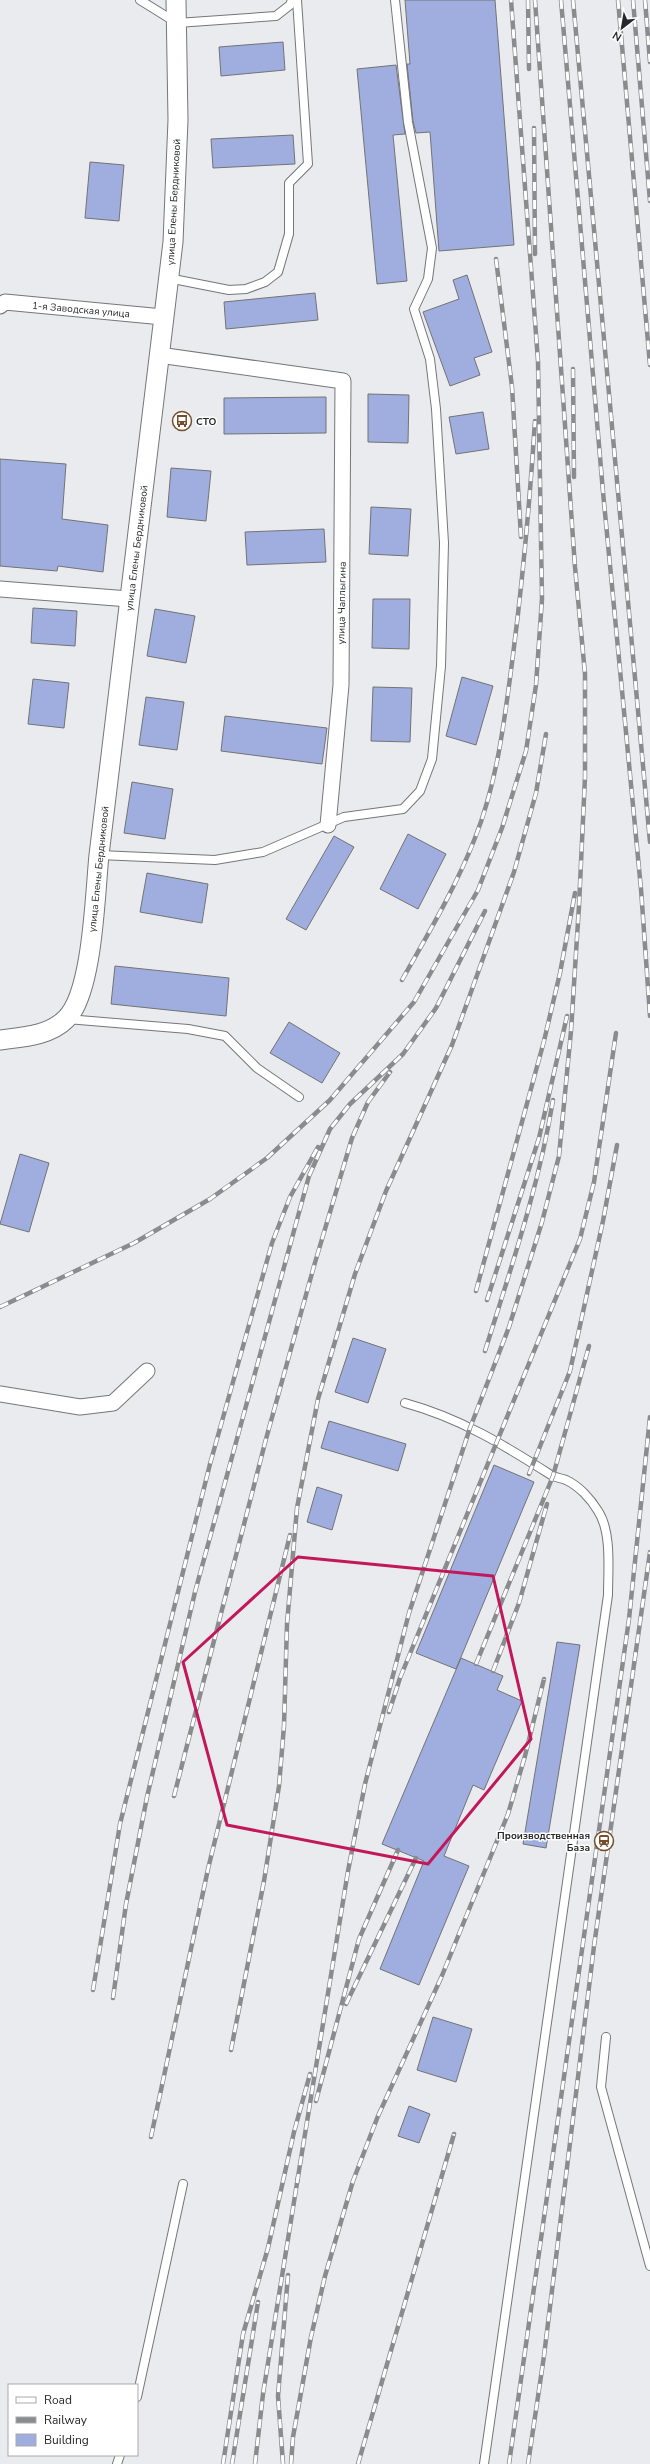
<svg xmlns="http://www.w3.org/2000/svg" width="650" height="2464" font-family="'Nunito Sans',sans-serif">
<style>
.building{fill:#9faede;stroke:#727375}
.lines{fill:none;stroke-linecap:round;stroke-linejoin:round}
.service-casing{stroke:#757679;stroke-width:10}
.minor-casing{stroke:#757679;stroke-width:17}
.tertiary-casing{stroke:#757679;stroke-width:21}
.service{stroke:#fff;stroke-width:8}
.minor{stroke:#fff;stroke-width:15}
.tertiary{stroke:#fff;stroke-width:19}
.rail-casing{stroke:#8a8b8e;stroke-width:4.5}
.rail{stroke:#fff;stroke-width:3;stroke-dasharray:9;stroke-linecap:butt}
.marked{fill:none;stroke:#c2185b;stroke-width:3;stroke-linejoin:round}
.labels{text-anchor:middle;stroke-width:3;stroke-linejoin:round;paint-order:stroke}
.street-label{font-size:10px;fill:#272829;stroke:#fff}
.poi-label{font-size:10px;font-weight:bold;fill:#272829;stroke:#fff;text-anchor:start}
</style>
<rect width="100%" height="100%" fill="#eaebee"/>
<g class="building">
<polygon points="405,0 495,0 514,245 439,251 430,132 416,133 413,121 407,64 410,64"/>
<polygon points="283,42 285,70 221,76 219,47"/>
<polygon points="396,65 405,134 393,135 407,281 377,284 357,69"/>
<polygon points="293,135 295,164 213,168 211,139"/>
<polygon points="90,162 124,165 119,221 85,218"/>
<polygon points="467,275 492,352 474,358 480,375 450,386 423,312 459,299 453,280"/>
<polygon points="315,293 318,320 226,329 224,302"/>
<polygon points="368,394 409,395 408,443 368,442"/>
<polygon points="326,397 326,433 224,434 224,398"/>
<polygon points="483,412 489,449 456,454 449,417"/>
<polygon points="0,459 66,464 62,519 108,525 103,572 58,566 57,571 0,566"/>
<polygon points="171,468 211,471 206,521 167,517"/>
<polygon points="371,507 411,509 408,556 369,554"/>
<polygon points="324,529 326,562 247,565 245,532"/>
<polygon points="373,599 410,599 409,649 372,648"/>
<polygon points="33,608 77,611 75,646 31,643"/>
<polygon points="155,609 195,616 186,663 147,656"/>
<polygon points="462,677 493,686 476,745 446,736"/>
<polygon points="33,679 69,683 64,728 28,724"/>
<polygon points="373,687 412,688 410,742 371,741"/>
<polygon points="146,697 184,702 177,750 139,745"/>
<polygon points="225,716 327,728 322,764 221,751"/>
<polygon points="132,782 173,789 165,839 124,833"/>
<polygon points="408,834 446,854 418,909 380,889"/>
<polygon points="334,836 354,847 306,930 286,919"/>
<polygon points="147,873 208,884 202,923 140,912"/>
<polygon points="115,966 229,978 226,1016 111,1004"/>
<polygon points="289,1022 340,1053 322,1083 270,1053"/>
<polygon points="20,1154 49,1163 29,1232 0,1224"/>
<polygon points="353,1338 386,1349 368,1403 335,1392"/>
<polygon points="329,1421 406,1444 398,1471 321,1448"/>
<polygon points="494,1465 534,1482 456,1669 416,1653"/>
<polygon points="317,1487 342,1495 332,1530 307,1522"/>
<polygon points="557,1642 580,1645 546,1848 523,1844"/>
<polygon points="461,1658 503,1676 497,1690 522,1701 484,1790 473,1785 444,1856 469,1866 419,1985 380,1969 424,1861 382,1844"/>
<polygon points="433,2017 472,2029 456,2082 417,2070"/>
<polygon points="409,2106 430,2114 419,2143 398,2136"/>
</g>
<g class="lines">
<defs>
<g id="service">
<polyline points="140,0 177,23 276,16 290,5 292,0"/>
<polyline points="168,278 229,290 246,289 265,282 278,272 289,234 289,183 308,164 297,0"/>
<polyline points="99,855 215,860 263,852 344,817 403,809 420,791 432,759 441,666 444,543 436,409 430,359 414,309 428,279 432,248 408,122 395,0"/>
<polyline points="67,1019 188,1029 225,1036 257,1068 299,1097"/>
<path d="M405,1403C460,1418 504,1445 551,1475C556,1478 561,1478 566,1480C579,1486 591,1499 598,1511C612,1532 608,1570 608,1595L484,2464"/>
<polyline points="606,2037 601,2087 650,2266"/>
<polyline points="137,2397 183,2184"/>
<polyline points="117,2464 120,2455"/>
</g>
<g id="minor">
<polyline points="0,306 5,302 163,317"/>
<polyline points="159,355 343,381 341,685 328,825"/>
<polyline points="0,589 129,599"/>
<polyline points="0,1394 80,1407 113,1403 147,1371"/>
</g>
<path id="tertiary" d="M0,1040C22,1037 49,1036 66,1019C93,993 95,893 99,855L173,242L178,120L176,0"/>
</defs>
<use href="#service" class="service-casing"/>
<use href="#minor" class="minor-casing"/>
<use href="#tertiary" class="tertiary-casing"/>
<use href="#service" class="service"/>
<use href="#minor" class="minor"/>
<use href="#tertiary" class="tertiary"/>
<defs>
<g id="rail">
<polyline points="528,0 529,69"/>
<polyline points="561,0 603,492 641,889 650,1016"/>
<polyline points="573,0 650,842"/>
<polyline points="618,0 650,365"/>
<polyline points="633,0 650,201"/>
<polyline points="645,0 650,62"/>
<polyline points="534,128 535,254"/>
<polyline points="496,259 512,387 521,537"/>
<polyline points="573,369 574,477"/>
<path d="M402,980C428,934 456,887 475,838C498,780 505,716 513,655C523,577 530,499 535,421"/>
<polyline points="476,1291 544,1041 560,973 575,893"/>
<polyline points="487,1300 539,1138 567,1016"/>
<polyline points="0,1307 134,1243 210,1199 267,1158 330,1100 414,1002 478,890 502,828 526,751 536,685 542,599 538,361 511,0"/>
<path d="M485,1351C511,1268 539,1186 553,1100"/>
<polyline points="529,1474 570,1371 603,1221 617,1145"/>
<polyline points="476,1664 553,1476 589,1346"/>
<polyline points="493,1671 519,1603 547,1504"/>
<polyline points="389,1712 400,1678 580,1239 594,1182 616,1033"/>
<polyline points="174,1796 266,1439 314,1266 352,1138 368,1102 390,1072"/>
<polyline points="93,1990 120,1824 210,1464 272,1243 290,1197 318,1147"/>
<polyline points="113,1998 126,1904 147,1797 195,1592 309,1176 330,1129 350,1104 403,1054 436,1008 485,911"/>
<polyline points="346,2004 416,1858"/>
<polyline points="231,2050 264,1881 279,1786 284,1726 287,1624 297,1508 318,1399 355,1274 386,1191 452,1045 514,872 536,793 546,734"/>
<polyline points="316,2101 359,1939 398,1850"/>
<polyline points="151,2137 208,1869 290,1535"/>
<polyline points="297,2183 348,1871 365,1784 409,1613 470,1428 509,1327 542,1222 559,1156 571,1031 579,906 585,777 585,674 575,567 535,0"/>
<polyline points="223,2464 243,2334 268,2248 294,2132 310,2074"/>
<polyline points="232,2464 258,2302"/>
<polyline points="255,2464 263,2394 298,2177"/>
<polyline points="283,2464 278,2396 288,2275"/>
<polyline points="291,2464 293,2437 311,2337 325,2276 353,2181 378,2116 441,1978 508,1814 525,1756 544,1679"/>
<polyline points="358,2464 454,2134"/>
<polyline points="509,2464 629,1619 650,1417"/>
<polyline points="528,2464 544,2356 594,1946 650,1552"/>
</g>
</defs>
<use href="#rail" class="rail-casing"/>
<use href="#rail" class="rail"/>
</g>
<path class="marked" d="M298,1557L493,1576L531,1739L428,1864L227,1825L183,1662Z"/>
<defs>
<symbol id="bus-ring" viewBox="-11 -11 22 22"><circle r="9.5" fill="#fff" stroke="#744d2b" stroke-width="1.5"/><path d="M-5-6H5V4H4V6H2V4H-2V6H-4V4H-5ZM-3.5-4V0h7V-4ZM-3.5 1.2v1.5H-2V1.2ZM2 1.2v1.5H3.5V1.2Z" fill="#744d2b"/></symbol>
<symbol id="station-ring" viewBox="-11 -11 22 22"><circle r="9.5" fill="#fff" stroke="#744d2b" stroke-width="1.5"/><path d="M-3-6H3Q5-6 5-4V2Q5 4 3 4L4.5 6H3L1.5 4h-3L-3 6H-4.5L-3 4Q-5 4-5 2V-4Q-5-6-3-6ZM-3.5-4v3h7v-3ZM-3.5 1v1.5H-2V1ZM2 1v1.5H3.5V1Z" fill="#744d2b"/></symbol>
</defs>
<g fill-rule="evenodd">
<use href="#bus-ring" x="171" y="410" width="22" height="22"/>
<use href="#station-ring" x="593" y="1830" width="22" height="22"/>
</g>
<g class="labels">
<g class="street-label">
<text transform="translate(173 202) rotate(-87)" y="4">улица Елены Бердниковой</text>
<text transform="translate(81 309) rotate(5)" y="4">1-я Заводская улица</text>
<text transform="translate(136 548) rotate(-83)" y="4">улица Елены Бердниковой</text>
<text transform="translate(341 603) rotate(-89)" y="4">улица Чаплыгина</text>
<text transform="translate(98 869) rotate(-84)" y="4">улица Елены Бердниковой</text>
</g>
<g class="poi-label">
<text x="196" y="425">СТО</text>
<text x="590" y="1839" text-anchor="end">Производственная<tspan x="590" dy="12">База</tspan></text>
</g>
</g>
<rect x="8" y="2384" width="130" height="72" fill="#ffffff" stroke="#a9a9a9"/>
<rect x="16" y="2397" width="20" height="6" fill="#ffffff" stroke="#a9a9a9"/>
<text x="44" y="2404" font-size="12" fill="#272829">Road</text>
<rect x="16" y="2417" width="20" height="6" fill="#8a8b8e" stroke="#a9a9a9"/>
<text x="44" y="2424" font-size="12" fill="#272829">Railway</text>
<rect x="16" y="2434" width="20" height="12" fill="#9faede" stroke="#a9a9a9"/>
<text x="44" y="2444" font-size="12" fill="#272829">Building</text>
<g transform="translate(622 28) rotate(211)" stroke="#ffffff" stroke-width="3" paint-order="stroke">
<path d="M0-3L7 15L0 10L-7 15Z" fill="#272829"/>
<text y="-6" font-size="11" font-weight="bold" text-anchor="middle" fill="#272829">N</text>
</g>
</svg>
